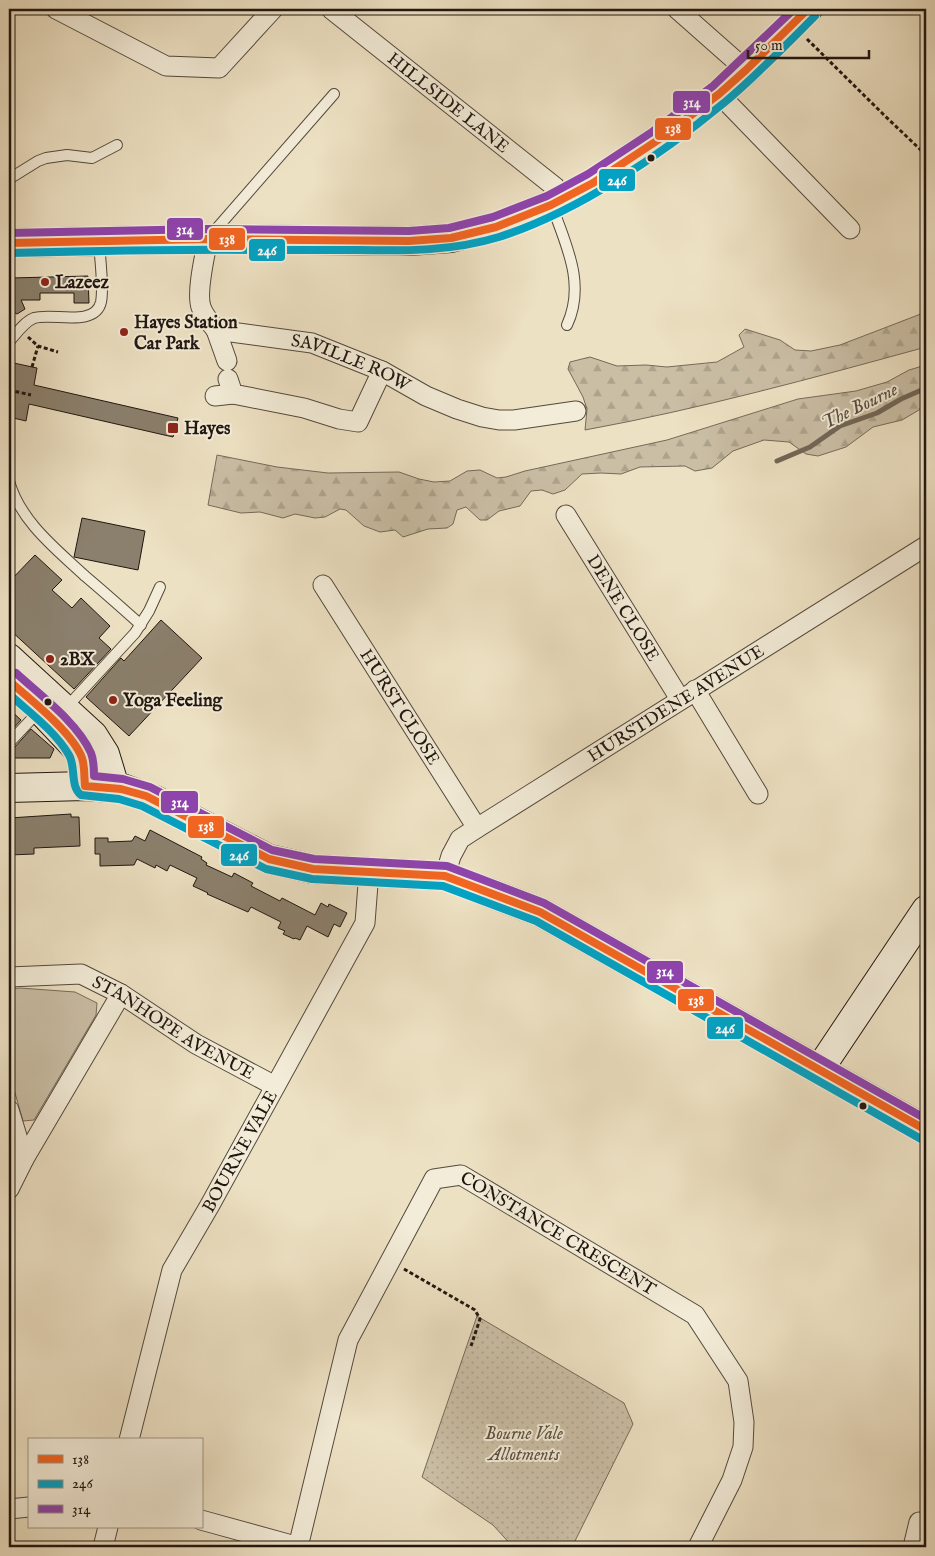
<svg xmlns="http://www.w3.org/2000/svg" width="935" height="1556" font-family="'IM FELL English',serif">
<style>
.forest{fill:url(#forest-firs);stroke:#756a5a}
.park{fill:#cabea5;stroke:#756a5a}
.garden{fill:url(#garden-dots);stroke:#756a5a}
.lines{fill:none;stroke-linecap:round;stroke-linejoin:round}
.stream{stroke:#716657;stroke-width:5}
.building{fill:#8b806d;stroke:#201610}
.lane-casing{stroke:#53493d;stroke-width:12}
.street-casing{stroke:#53493d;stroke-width:21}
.secondary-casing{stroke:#201610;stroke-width:30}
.path{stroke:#201610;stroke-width:3;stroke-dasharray:4 2.5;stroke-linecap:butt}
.lane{stroke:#f3ecd8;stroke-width:10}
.street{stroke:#f3ecd8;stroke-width:19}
.secondary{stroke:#f3ecd8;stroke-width:28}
.bus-1-casing{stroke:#f3ecd8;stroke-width:11}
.bus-2-casing{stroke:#f3ecd8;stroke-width:11}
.bus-3-casing{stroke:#f3ecd8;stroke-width:11}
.bus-1{stroke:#f26522;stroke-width:8}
.bus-2{stroke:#02a2c4;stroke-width:8}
.bus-3{stroke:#8e44ad;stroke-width:8}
.bus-dot{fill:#201610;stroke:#f3ecd8;stroke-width:2}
.poi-dot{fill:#8f2418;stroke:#f3ecd8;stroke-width:2}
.labels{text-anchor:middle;stroke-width:4;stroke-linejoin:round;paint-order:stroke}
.street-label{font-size:18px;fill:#201610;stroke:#f3ecd8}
.poi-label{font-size:18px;font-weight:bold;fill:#201610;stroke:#f3ecd8;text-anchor:start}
.park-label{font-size:18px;font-style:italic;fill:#5c5144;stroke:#f3ecd8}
.water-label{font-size:19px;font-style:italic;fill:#564c3f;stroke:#f3ecd8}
.line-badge{stroke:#f3ecd8;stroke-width:2}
.badge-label{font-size:14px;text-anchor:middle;font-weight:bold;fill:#fff}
</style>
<defs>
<pattern id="forest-firs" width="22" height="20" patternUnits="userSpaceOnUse" patternTransform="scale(1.25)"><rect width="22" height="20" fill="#cabea5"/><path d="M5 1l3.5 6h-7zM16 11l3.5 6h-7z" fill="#ada38d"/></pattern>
<pattern id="garden-dots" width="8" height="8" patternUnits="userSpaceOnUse" patternTransform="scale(1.25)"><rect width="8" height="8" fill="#cabea5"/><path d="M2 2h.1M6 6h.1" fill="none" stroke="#ada38d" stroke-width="1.8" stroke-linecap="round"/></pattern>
</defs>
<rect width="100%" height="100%" fill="#ede1c3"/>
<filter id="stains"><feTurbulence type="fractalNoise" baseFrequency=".004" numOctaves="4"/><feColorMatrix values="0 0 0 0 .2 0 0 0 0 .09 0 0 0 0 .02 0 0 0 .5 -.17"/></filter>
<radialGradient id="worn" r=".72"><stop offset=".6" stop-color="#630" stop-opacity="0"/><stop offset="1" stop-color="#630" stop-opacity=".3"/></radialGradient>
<g class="forest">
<path d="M926,312V347C813,378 700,409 585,430L587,409L583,397L568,369L570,362L590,357L617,366L646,365L667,367L717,362L744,347L739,335L745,329L780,340L795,350L811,351L840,345Z"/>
<polygon points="926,365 926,400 919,410 902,420 873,427 846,447 818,456 806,454 789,442 764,440 733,451 712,468 695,471 685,466 640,467 621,474 601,473 582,474 565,490 553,494 542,490 531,491 520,506 499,511 487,520 480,520 466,507 457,510 453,524 447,528 428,529 403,537 395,530 380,532 364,526 346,510 340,509 325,517 315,518 295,514 283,518 260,512 241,513 208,505 217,455 277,467 328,473 399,472 419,479 434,482 450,481 467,471 480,470 497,478 506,477 525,471 667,440 798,399 856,391 887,382 909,370"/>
</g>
<polygon class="park" points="20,988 75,992 97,1003 96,1015 34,1120 23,1121 9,1072 9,989"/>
<polygon class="garden" points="477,1316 624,1403 633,1424 572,1547 513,1547 493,1525 422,1477"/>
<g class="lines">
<polyline class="stream" points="777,461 810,447 840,426 877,413 901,399 926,388"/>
</g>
<g class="building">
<polygon points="9,273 11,278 88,276 89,303 74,303 74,293 40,293 40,300 21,300 25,309 17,314 9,310"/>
<polygon points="9,362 37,368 34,385 178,418 173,437 29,404 26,421 9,417"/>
<polygon points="82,518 145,531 138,570 74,557"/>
<polygon points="35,555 62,580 52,590 72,608 81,598 110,626 99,638 111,649 74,689 9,629 9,582"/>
<polygon points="161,620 202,658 129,736 86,697 121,658 124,661"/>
<polygon points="9,709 21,720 9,733"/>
<polygon points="31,729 54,749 50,758 9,758 9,750 14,748"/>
<polygon points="71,814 71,817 79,817 80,846 34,848 34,854 10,855 9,818"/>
<polygon points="150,830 202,857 201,859 207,863 206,865 232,877 234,873 253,883 251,886 280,901 282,898 315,915 321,903 328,907 329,904 347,913 340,927 334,924 328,937 307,926 300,940 295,938 294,939 283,934 285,931 278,928 281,922 251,907 248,912 207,894 208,893 193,886 197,878 170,865 167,871 156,865 155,868 137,859 134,865 100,866 100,854 95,854 95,838 108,838 108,842 132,841 135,836 145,841"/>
</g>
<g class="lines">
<defs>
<g id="lane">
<polyline points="9,179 38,161 46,158 67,155 92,158 117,145"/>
<path d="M552,206C566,245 586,284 567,325"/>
<polyline points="211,235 334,94"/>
<path d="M9,342C16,334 24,322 34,318C52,312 95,328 101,302C104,287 100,259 99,243"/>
<path d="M9,481C20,521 56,549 85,576C104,592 122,608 141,625"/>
<polyline points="66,708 135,633 149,611 160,587"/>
<polyline points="9,743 40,710"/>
</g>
<g id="street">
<polyline points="56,9 166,66 219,68 273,9"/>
<path id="s1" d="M331,9L555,187L563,199"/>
<polyline points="677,9 746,70"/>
<polyline points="719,94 850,229"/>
<path id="s2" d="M208,239C205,255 196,292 201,307C204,316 210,322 216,330L312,343L382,371L426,396L457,409L482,417L499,420H514L576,411"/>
<polyline points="216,330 227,361"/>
<polyline points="228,379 233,394 304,408 339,419 358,422 382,371"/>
<polyline points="215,396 233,394"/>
<path id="s3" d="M566,515L680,699"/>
<path id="s4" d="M323,585L477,828"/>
<polyline points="695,690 758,794"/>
<path id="s5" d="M445,876L451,856L460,839L477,828L926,546"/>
<path id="s6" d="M9,977L81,974L121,994L196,1044L275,1086"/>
<polyline points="9,1110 24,1159 9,1160"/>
<polyline points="9,1189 24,1159 121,994"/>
<path id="s7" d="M129,1440L172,1270L210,1205L365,923L369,871"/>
<polyline points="9,1509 29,1507"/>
<polyline points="201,1520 299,1547"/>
<polyline points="103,1547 108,1527"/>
<path id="s8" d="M298,1547L348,1340L434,1179L461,1175L695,1315L738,1381L744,1422L743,1447L732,1480L698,1547"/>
<polyline points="913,1547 919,1522"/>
</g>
<g id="secondary">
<polyline points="9,243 208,239 409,241 451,238 496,227 551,205 593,183 658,140 719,94 746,70 808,9"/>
<polyline points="9,658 93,735 105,754 115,787"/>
<polyline points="43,713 78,750 83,761 85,786"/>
<polyline points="9,788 85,786 125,789 155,800 269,859 313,869 445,876 540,912 926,1130"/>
<polyline points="819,1070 926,910"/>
</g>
</defs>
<use href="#lane" class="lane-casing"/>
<use href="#street" class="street-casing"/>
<use href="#secondary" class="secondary-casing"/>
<g class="path">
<polyline points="807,39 883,114 926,155"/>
<polyline points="922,151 926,145"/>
<polyline points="28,337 38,346 58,352"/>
<polyline points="32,367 38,346"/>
<polyline points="9,390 31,395"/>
<polyline points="404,1269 475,1310 480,1319 471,1346"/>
</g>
<use href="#lane" class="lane"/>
<use href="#street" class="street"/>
<use href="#secondary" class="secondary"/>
<defs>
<g id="bus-1">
<polyline points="9,243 208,239 409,241 451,238 496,227 551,205 593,183 658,140 719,94 746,70 808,9"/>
<path d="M9,681C30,699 73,733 82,758C85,767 84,777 85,786L121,789L146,796L269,859L313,869L445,876L540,912L926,1130"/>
</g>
<g id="bus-2">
<path d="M9,253C93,251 177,249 261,250C294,250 326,250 359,250C406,251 453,251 499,237C578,212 662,154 725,102C757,75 786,45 815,16"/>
<path d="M9,694C29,712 55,731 69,755C76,767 70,787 81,795L119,799L142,806L266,869L312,879L443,886L536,921L921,1139"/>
</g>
<g id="bus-3">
<polyline points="9,233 208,229 409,231 449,228 493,217 547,196 588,174 652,132 713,86 794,9"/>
<path d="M16,673C40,695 78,723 91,753C94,761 94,769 94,776L123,779L150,787L272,850L314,859L447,866L544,903L926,1119"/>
</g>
</defs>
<use href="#bus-1" class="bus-1-casing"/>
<use href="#bus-2" class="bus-2-casing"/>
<use href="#bus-3" class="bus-3-casing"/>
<use href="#bus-1" class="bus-1"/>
<use href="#bus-2" class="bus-2"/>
<use href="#bus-3" class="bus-3"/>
</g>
<g class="bus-dot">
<circle cx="651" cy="158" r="4.5"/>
<circle cx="48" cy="702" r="4.5"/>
<circle cx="863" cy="1106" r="4.5"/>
</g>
<g class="poi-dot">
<circle cx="45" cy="282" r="5"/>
<circle cx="124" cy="332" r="5"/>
<rect x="167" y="422" width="12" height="12" rx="2.5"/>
<circle cx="50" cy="659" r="5"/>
<circle cx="113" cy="700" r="5"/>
</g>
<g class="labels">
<g class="street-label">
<text dy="6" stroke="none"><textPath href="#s1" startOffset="150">HILLSIDE LANE</textPath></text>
<text dy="6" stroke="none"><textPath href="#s2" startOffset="236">SAVILLE ROW</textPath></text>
<text dy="6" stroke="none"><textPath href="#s3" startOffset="109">DENE CLOSE</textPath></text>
<text dy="6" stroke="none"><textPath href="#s5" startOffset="295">HURSTDENE AVENUE</textPath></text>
<text dy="6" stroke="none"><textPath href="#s4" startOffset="144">HURST CLOSE</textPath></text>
<text dy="6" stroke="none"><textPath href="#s6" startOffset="179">STANHOPE AVENUE</textPath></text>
<text dy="6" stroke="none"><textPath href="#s7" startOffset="312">BOURNE VALE</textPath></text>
<text dy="6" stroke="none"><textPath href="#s8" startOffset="536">CONSTANCE CRESCENT</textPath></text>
</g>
<g class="poi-label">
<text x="55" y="288">Lazeez</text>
<text x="134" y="328">Hayes Station<tspan x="134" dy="21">Car Park</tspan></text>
<text x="184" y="434">Hayes</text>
<text x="60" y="665">2BX</text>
<text x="123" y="706">Yoga Feeling</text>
</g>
<g class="park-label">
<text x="524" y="1439">Bourne Vale<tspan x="524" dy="21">Allotments</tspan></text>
</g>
<g class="water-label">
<text transform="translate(859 405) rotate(-26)" y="7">The Bourne</text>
</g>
</g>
<g class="line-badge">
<rect x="672" y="90" width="39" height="24" rx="5" fill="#8e44ad"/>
<rect x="654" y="117" width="38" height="24" rx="5" fill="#f26522"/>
<rect x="598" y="168" width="38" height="24" rx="5" fill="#02a2c4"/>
<rect x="166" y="217" width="38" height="24" rx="5" fill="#8e44ad"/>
<rect x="208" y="227" width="38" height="24" rx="5" fill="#f26522"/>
<rect x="248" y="238" width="38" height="24" rx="5" fill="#02a2c4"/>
<rect x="160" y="790" width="39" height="24" rx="5" fill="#8e44ad"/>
<rect x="187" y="815" width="38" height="24" rx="5" fill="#f26522"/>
<rect x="220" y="843" width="38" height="24" rx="5" fill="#02a2c4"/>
<rect x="646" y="960" width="38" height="24" rx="5" fill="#8e44ad"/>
<rect x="677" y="988" width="38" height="24" rx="5" fill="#f26522"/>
<rect x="706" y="1016" width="38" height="24" rx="5" fill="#02a2c4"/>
</g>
<g class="badge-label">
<text x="692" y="107">314</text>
<text x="673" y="133">138</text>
<text x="617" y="185">246</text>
<text x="185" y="234">314</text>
<text x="227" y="244">138</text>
<text x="267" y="255">246</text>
<text x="180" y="807">314</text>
<text x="206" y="831">138</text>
<text x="239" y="860">246</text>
<text x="665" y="976">314</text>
<text x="696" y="1005">138</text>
<text x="725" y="1033">246</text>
</g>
<rect width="935" height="1556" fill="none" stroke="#ede1c3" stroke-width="30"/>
<rect x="10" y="10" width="915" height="1536" fill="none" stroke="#201610" stroke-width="2.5"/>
<rect x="15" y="15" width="905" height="1526" fill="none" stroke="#201610"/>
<rect x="28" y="1438" width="175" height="90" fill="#f3ecd8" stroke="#9f9688"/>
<rect x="38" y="1455" width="25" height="8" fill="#f26522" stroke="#9f9688"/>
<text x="72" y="1464" font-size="15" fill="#201610">138</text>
<rect x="38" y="1480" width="25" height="8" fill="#02a2c4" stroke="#9f9688"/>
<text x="72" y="1488" font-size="15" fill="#201610">246</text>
<rect x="38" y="1505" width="25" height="8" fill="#8e44ad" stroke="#9f9688"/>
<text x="72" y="1514" font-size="15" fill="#201610">314</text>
<path d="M748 50v8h121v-8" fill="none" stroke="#201610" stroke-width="2.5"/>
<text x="755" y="50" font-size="15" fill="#201610" stroke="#f3ecd8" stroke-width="4" paint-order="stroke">50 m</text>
<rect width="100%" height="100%" filter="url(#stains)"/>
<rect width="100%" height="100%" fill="url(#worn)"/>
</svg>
